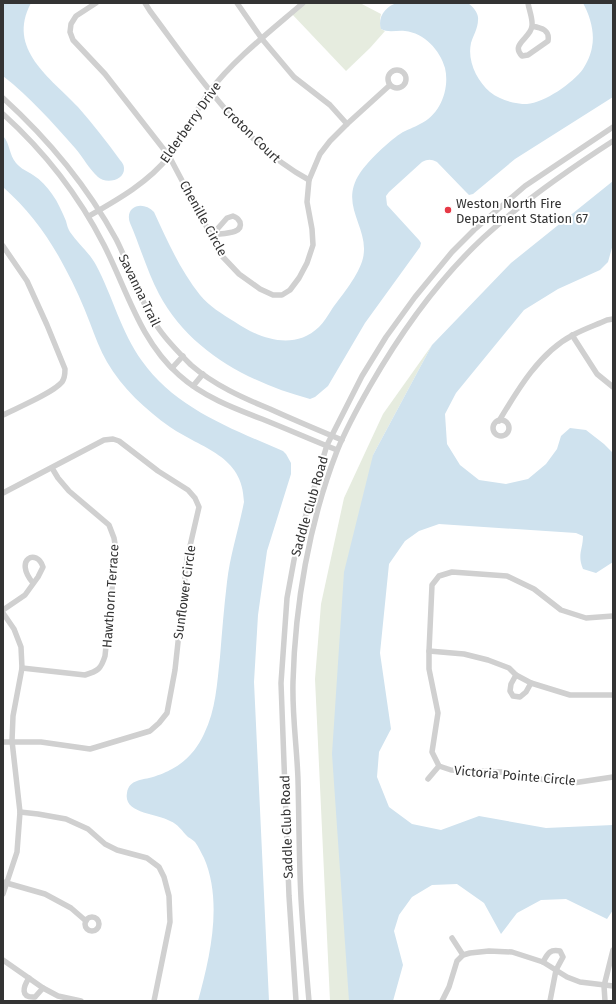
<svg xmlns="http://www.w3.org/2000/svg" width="616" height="1004" font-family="'Fira Sans',sans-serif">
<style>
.green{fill:#e6ecdf}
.water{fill:#cfe2ee}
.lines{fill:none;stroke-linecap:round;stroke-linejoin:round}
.minor{stroke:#d0d0d0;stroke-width:5.5}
.poi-dot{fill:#e63946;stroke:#fff;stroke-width:1.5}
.labels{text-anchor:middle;stroke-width:4;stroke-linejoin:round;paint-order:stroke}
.street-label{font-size:13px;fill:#333;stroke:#fff}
.poi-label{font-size:13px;fill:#333;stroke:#fff;text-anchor:start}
</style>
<rect width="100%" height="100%" fill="#fff"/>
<g class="green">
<polygon points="303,3 360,3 381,14 380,19 381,29 385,31 370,48 346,71 291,13"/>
<polygon points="432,345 373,455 349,1001 330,1001 315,679 321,604 344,498 383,414"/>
</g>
<g class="water">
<path d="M3,3H31C6,49 51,78 78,107C93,124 107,142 120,160C122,162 124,165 124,168C125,181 105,184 98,177C89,169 83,157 75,148C52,122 30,97 3,76Z"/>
<path d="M397,3H468C473,7 479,13 478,20C478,28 473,36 471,43C467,61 477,81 490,92C500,100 514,104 527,104C544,103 573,83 583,69C587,63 591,54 592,47C595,32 590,16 583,3H613V97L515,159L473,194L469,195L465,191L437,162C431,159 428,159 422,162L389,192L386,196L387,205L419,240L421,243L420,247L365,323L328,386L315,397L310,399C250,383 189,351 159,294C147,271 140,246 130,223C124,206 143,200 154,212C167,240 180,270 200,295C209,306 222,314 235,322C260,339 294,351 319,327C324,322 328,315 332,309C342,295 359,275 363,258C370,227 338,206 360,173C368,161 388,142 400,134C407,129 414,128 420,124C440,115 450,89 445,68C440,50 424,33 405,31C397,30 388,33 381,29C377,17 386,6 397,3Z"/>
<path d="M3,136C10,143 9,155 16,163C21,169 27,171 33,175C41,180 47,187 52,194C58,202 62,212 66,221C67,225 68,229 70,232C78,244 89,252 96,265C113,297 121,332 142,361C175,408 232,429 283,451L286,454L291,463V474L267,551L258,615L254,682L269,1001H198C210,957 223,902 204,858C201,853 199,847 195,842C193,840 191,839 188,837C182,831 178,824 170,821C157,813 123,814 127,793C129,779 143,780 153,777C159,775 167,772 172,769C187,761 197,749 204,734C216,710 217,683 220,657C222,632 224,607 227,582C230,555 239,528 244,502C243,455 202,449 170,427C146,410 122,388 107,362C100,350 95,336 90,323C83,305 75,286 65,268C49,237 29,210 3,187Z"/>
<path d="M613,181V244L608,262L600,270L558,289L524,310L456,393L445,414L447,444L460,465L479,480L506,484L528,479L546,464L557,449L561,436L570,428L586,430L604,444L613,453V562L596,573L583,569C577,555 583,549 583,536L576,533L439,524L419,531L405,541L389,564L380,653L391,729L379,752L377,777L389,807L412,824L441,830L479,816L546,828L613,825V910L607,919L566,899L541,900L517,913L501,934L484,903L457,884L432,885L412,897L399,915L394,931L403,965L393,1001H349L332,754L344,572L373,455L432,345L511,263Z"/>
</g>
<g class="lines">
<g class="minor">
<polyline points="96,3 76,16 71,24 70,32 73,40 105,74 169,156 222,256 239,274 260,289 273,295 282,295 290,290 299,278 307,263 313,245 312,229 307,202 309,180 320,154 330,141 347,124 390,85"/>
<path d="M145,3L150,11C195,71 242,144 309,180"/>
<polyline points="237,3 262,39 294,77 330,105 347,124"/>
<path d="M528,3C529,10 533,19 532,26C531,38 510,44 522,56L528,55L548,41C550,30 542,28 532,26"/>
<circle cx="397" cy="79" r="9"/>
<path d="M3,98C47,138 87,186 116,239C131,268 140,302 159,329C168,342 180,354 191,365C214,385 243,398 270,409C294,420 318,430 342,440"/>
<path d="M3,114C44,151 79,196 104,245C127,290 140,341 179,375C202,396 233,408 262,419C287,429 312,440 337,450"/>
<path d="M89,216C117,200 149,182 169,156C185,136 194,112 210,91C233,60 273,29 303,3"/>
<path d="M233,216C236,217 238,218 240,222C244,235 220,233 212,235L227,218Z"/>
<path d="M3,246L27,281L47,325L65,369C65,374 65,378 62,382C53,393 17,408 3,415"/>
<polyline points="572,335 597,374 613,387"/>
<polyline points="172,368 183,356"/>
<polyline points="193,386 203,374"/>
<circle cx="501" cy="428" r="8"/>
<path d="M499,421C518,389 540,352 573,335C584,329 596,325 607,320L613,319"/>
<polyline points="3,493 104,440 113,439 119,441 158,471 188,490 195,498 199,507 187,559 175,670 167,713 159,723 150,731 90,749 41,742 3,742"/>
<path d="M3,610L25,595L38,577L43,567C37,548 13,559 33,583"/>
<polyline points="3,613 14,629 21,647 22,668 13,716 12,741 20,812 17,852 3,894"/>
<polyline points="613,616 586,618 561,610 534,589 507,576 452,572 439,576 432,585 429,651 429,669 438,713 432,752 439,766 451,770 502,772 539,779 573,783 613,777"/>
<polyline points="429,651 464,654 488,660 509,668 516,675 531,683 570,695 613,695"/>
<path d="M22,668L85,675C98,671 101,669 105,656L116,550L114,538L109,525L69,491L58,478L52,468"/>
<polyline points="516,675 511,684 510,691 513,696 520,697 526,692 531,683"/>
<polyline points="428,779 439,766"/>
<polyline points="20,812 38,814 66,819 88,829 105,844 117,850 147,858 159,867 164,877 169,896 170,922 154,1001"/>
<polyline points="3,882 45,894 71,908 86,921"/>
<circle cx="92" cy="924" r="7"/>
<polyline points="452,938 463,955"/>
<polyline points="3,960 43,988 58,996 81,1001"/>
<path d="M543,962C548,953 550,949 560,951L563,957L556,970L550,1001"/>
<path d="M29,978C23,987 20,998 35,997L43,988"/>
<polyline points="296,1001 289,896 281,683 287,598 294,560 305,518 327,445 362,376 386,337 415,297 452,252 474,230 525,186 613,127"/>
<path d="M309,1001C306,967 303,932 301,898C299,859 299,819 298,780C297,748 292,715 293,682C295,605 309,523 337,451C346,429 358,407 370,386C401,332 438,280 483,238C523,201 568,170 613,141"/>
<polyline points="442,1001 449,987 457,961 463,955 470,953 489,951 512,952 543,962 567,977 580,982 613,986"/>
<polyline points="605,1001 604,986 613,950"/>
</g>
</g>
<circle class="poi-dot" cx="448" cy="210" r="4"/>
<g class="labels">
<g class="street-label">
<text transform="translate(190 122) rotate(-55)" y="5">Elderberry Drive</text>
<text transform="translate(252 134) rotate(44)" y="5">Croton Court</text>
<text transform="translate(204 218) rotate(61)" y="5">Chenille Circle</text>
<text transform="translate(140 290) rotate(64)" y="5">Savanna Trail</text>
<text transform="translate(309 506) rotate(-74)" y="5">Saddle Club Road</text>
<text transform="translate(184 592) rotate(-82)" y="5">Sunflower Circle</text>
<text transform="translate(110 596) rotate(-86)" y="5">Hawthorn Terrace</text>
<text transform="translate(515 775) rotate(5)" y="5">Victoria Pointe Circle</text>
<text transform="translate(286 827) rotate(-92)" y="5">Saddle Club Road</text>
</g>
<g class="poi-label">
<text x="456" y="208">Weston North Fire<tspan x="456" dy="15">Department Station 67</tspan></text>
</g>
</g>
<rect width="616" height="1004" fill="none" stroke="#333333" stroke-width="8"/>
</svg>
